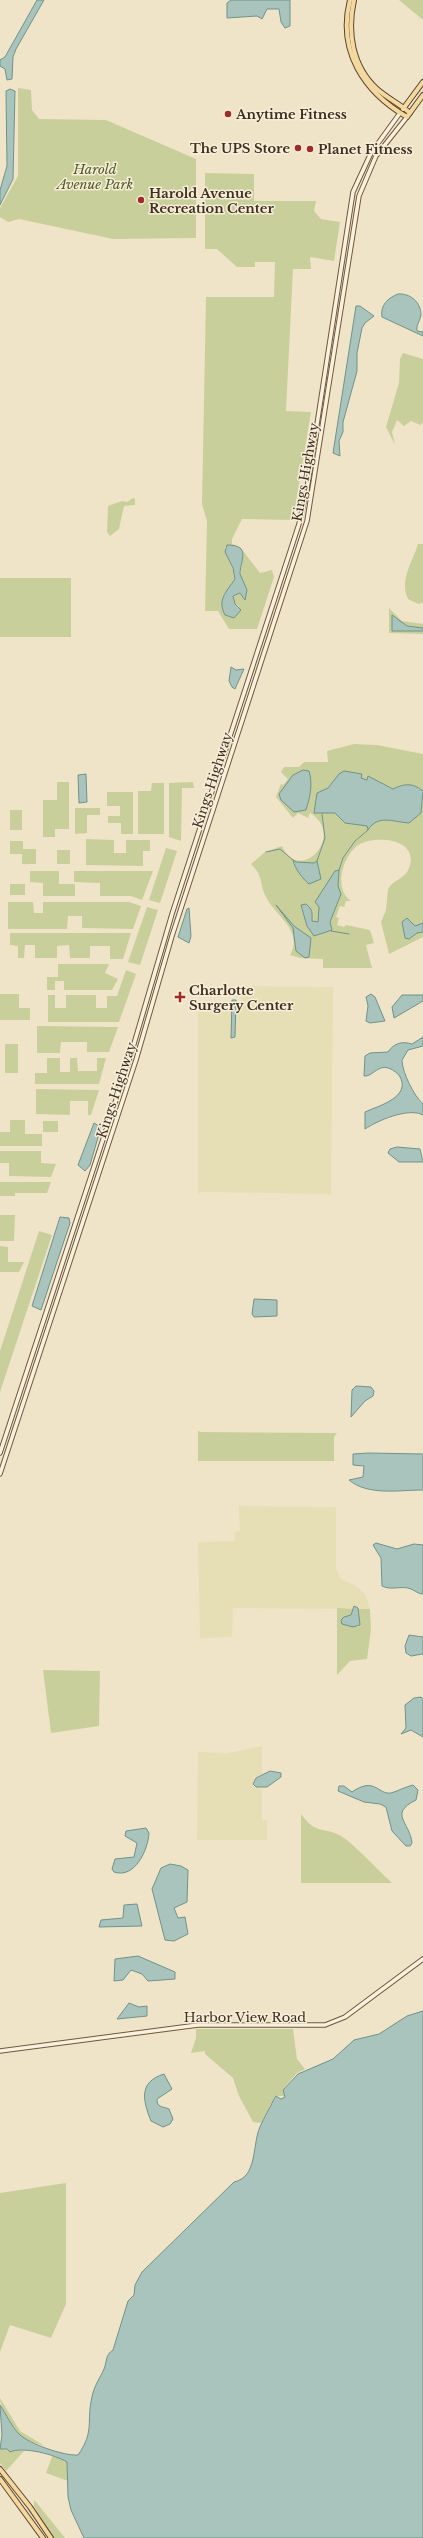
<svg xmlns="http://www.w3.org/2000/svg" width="423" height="2538" font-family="'Libre Baskerville',serif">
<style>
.farmland{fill:#e6deb5}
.green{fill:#c9cf9b;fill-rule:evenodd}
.water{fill:#a9c4bc;stroke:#6f938a}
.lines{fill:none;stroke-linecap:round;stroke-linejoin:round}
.stream{stroke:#6f938a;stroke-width:1}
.secondary-casing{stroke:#6f573f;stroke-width:5.5}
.primary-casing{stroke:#5b4430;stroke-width:6}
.secondary{stroke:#faf1dc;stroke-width:3.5}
.primary{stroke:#f3d9a0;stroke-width:4}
.poi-dot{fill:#9e2a2b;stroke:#f7eed8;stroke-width:1.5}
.labels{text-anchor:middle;stroke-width:3;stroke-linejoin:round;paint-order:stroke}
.poi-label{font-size:13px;font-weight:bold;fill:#3d2e20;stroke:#f7eed8;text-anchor:start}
.park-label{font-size:13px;font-style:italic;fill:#4d5a26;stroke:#f7eed8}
.street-label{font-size:13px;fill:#3d2e20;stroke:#f7eed8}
</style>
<rect width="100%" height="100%" fill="#f0e4c8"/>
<g class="farmland">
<polygon points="241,986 333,987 331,1194 201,1192 198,1194 198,1012 232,1011 231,1037 235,1037 236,1011 241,1011"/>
<polygon points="239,1506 336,1507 336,1569 341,1579 358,1587 366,1596 370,1609 358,1609 354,1606 353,1609 233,1608 232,1637 200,1638 198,1542 235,1541 234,1532 240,1531"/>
<polygon points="262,1746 262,1774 255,1777 252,1783 255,1788 262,1789 262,1820 267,1820 267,1840 197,1840 198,1752 228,1753"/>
</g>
<g class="green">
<polygon points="399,0 423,0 423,20"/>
<polygon points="18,88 31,90 32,110 39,119 106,120 196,159 196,238 113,239 19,219 8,222 0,217 0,208 18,176"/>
<path d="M205,173L254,174V201H316L314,211L321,219L340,222L334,261L310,257L311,269H293L286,411L311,412L293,520L242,519L232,539V544L240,547L260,573L272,570L274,577L257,629H229L218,611H205L207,521L202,504L206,297H274L275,262H255V267H237L217,249H205ZM230,545L241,551C246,564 234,576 247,590L244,599L240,593L233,597L235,604L239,606L233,618L225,615C218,599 225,593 235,580C235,567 225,558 225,547Z"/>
<polygon points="403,353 423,359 423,422 420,425 411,421 404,426 397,420 392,432 395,445 386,427 399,383 400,359"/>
<polygon points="133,498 135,499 135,505 124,506 119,529 110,536 107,532 108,506 122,501 127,502"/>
<path d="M418,544H423V603L418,604L408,599C399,580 413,561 418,544Z"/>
<rect x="0" y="578" width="71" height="59"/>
<polygon points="389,608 402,621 423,624 423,634 389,633"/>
<path d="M354,744L377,745L423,754V937L389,954L381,922L386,910L388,889C393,880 406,878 409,868C420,839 377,835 360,844C344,853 332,888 351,901H346L344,907L340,906L336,917L339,918L337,925L344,927L346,925L370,930L374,943L366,945L372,968H323V959L300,958L290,955C304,930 275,916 266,897C259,883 264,877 251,864L265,852L282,846C299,885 347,836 310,813L308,818L298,813L293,818L276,797L281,784L283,785L288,779L281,772L284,767H299L304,762H328L327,751Z"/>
<polygon points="57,782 69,782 69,829 55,829 55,837 43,837 43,800 57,800"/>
<polygon points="193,782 194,788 182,788 181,841 169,837 169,783"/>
<polygon points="152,783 164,783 164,834 138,834 138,791 151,791"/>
<polygon points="107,792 133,792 133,834 121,834 121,823 108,823 108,816 120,816 120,806 107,806"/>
<polygon points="75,808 100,808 100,815 87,815 87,833 75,834"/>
<rect x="10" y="810" width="12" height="20"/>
<polygon points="86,839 114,840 114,853 126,853 126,840 150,840 150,851 143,851 143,866 86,865"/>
<polygon points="10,841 23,841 23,849 36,849 36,864 22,864 22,854 10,854"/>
<polygon points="166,848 177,851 160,903 149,900"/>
<rect x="57" y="850" width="13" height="14"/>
<polygon points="30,871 59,871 59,884 75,884 75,896 43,896 43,883 30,882"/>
<polygon points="74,871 153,871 142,900 131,896 100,896 100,883 74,882"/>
<rect x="10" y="884" width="15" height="11"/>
<polygon points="8,902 33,902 34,913 43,913 43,902 129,902 141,906 133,929 82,928 82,916 68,916 67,929 8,929"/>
<polygon points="147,907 158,910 140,965 128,962"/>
<polygon points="10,933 131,933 123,959 110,959 110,946 90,946 90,958 70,958 69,945 57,946 57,958 35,958 35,945 25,945 24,958 18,958 18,946 10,945"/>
<polygon points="58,964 109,964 105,973 118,979 112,990 64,990 64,981 55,981 55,990 47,990 47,977 58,977"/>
<polygon points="126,970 136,974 119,1022 48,1022 48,995 55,995 55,1008 66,1008 66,995 96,995 96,1008 107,1008 107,996 117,996"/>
<polygon points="0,994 19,994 19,1008 30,1008 30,1020 0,1020"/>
<polygon points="37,1026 118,1027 109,1052 87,1052 87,1042 61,1042 60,1053 37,1053"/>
<rect x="5" y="1044" width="13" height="29"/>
<polygon points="47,1058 60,1058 60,1072 70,1072 70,1058 77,1058 78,1071 97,1071 97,1058 106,1058 99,1084 35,1084 35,1073 47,1073"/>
<polygon points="36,1089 99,1090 91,1115 88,1115 88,1101 70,1101 70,1115 36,1114"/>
<polygon points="10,1120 25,1120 25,1134 42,1134 42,1146 0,1146 0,1132 10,1132"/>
<rect x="43" y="1121" width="15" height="11"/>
<polygon points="0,1151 41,1151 41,1163 56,1164 51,1177 9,1176 9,1163 0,1163"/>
<polygon points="0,1182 51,1182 47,1193 15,1193 15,1196 0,1196"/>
<polygon points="0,1215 15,1215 14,1241 0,1241"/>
<polygon points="39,1231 52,1235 0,1392 0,1351"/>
<polygon points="0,1246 8,1247 8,1262 24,1262 19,1272 0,1272"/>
<polygon points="198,1431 201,1432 337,1433 334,1437 334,1461 198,1461"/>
<polygon points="337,1608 353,1609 351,1616 342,1624 359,1627 358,1609 370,1609 371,1630 367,1659 350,1661 337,1675"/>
<polygon points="43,1670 100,1671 99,1726 51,1733"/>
<path d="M301,1814C316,1835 323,1826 341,1836C354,1844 379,1871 392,1883H301Z"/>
<polygon points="196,2029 293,2029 297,2059 305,2069 297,2073 283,2089 284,2096 275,2096 261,2123 253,2122 239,2096 233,2078 205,2054 205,2051 191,2053 196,2038"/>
<polygon points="66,2183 66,2304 51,2338 10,2325 0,2352 0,2193"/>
<path d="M0,2398L20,2431L45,2446C38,2444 30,2442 24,2438C14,2431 0,2410 0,2398Z"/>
<polygon points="0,2449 24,2451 6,2471 0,2463"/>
<polygon points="53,2454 67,2462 68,2481 46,2473"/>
<polygon points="34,2500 36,2502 65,2538 53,2538 34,2506"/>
</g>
<g class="water">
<polygon points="37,0 44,0 16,49 13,57 12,79 7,80 5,69 0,66 0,60 5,57"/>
<polygon points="231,0 290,0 290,26 285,28 281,22 279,9 267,9 262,19 257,16 227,18 227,3"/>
<polygon points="10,89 15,91 13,179 0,205 0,190 7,166 6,91"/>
<path d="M398,294C410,293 421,302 421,315C420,321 416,325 417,331L423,332V336L382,317C380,305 388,298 398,294Z"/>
<polygon points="356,306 360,306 374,316 365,323 362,328 357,353 357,371 343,422 343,432 339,441 340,456 333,453"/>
<path d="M227,545C252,545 240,561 240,574L247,590L245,600L240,593L233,596L235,604L241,610L234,618L225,615C217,600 226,592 235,579L233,568L225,552Z"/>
<polygon points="392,615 407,626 423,628 423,631 392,631"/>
<polygon points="231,667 236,670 244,669 235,689 232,687 229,681"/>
<path d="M303,770L309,771C313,784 310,797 306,810L294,812L281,800L279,794L293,775Z"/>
<path d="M344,771L362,774L361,778L367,780L368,776L393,789C405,783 413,783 423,791L421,813L409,823C393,822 378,814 368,830L367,826L345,823L335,813H314L317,793L328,788L339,774Z"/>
<polygon points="86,774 87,802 79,803 78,775"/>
<path d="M293,860L296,862L314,863L317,861L321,879L309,884C302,878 295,869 293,860Z"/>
<path d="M339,870L338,886L341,894L330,922L332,930L314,936L307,926L301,905L306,904C313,910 312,912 312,921L318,922L319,907L315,902L335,871Z"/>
<polygon points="276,905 294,926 311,938 309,957 305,958 296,951 293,928"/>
<polygon points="189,908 191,936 189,943 178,937 187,909"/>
<polygon points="407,918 415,926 423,923 423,932 417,933 409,939 405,938 402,922"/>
<polygon points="371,994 375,997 385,1021 370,1023 366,1021 368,1006 366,997"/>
<polygon points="402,995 423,995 423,1001 394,1018 392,1007"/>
<polygon points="232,1000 236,1000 235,1037 231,1038"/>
<path d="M423,1037V1046L408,1050L402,1060C402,1072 414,1096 423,1104V1115C408,1107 377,1121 365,1129V1112C378,1106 413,1097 399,1075C380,1057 375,1077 364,1076L365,1056L370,1053L388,1052C394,1043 402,1041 412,1044Z"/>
<polygon points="94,1123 101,1127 90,1165 85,1171 78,1165"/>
<polygon points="397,1147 420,1149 423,1162 399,1162 388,1153 390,1149"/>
<polygon points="60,1217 69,1218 70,1223 41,1310 32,1306"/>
<polygon points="254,1299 277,1300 277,1316 254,1317 252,1314"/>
<polygon points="356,1386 371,1387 374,1391 373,1396 365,1401 351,1417 352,1390"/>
<path d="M369,1453L423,1454V1490C399,1490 368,1496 349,1480L363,1477L364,1466L353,1465V1454Z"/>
<path d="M376,1543L397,1549L414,1544L423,1545V1594C418,1594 416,1591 411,1589C401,1585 392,1591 382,1586L381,1558L373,1545Z"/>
<polygon points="354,1606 358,1608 360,1625 353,1627 342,1624 341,1620 344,1617 351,1615"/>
<polygon points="409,1635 423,1637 423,1654 411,1656 406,1653 405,1646"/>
<polygon points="421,1697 423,1699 423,1737 411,1730 401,1734 406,1728 405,1705 414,1698"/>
<polygon points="270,1771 281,1773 281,1777 267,1787 256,1787 253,1784 256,1778"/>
<path d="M413,1785L418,1790L416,1800C388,1814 410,1822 412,1843L410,1846H406L392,1831L386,1807L380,1804L364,1802L338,1791L339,1786H344L352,1792C375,1776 378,1795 391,1793C398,1791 405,1787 413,1785Z"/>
<path d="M146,1828L149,1833C148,1850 135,1879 114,1872L112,1869L115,1859L134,1857L137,1843L125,1836L126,1831Z"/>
<polygon points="170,1864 181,1866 188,1870 187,1902 174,1908 178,1918 185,1917 188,1934 174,1941 165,1940 152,1889 161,1868"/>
<polygon points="137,1904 142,1926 99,1927 101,1920 123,1918 124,1905"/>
<polygon points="138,1956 175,1972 175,1979 148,1981 142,1974 131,1970 123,1980 114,1981 115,1959"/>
<polygon points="129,2003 139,2007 147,2006 147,2016 117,2019"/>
<path d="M423,2011V2538H84L71,2510L68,2497L67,2462C56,2455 23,2446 10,2452L7,2449H0L2,2435L0,2405C6,2414 12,2427 19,2434C29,2444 64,2456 78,2455C95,2431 86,2422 92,2397C94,2386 100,2378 104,2369C107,2362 105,2355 113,2350L128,2301L134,2295L135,2285L142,2272L234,2182C258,2177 252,2144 260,2127C264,2117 270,2108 274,2099L276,2096L281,2099L285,2097L283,2090L298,2074L333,2059L354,2040L379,2034L407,2016Z"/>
<path d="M164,2074L172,2089L157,2099C157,2108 162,2106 169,2109L173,2119L170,2124L163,2127L151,2121C143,2101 138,2082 164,2074Z"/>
</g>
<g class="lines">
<g class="stream">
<polyline points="266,852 280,849 293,860"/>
<polyline points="317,861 325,838 322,814"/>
<polyline points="339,870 343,858 355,841 368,830"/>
<polyline points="331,931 349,934"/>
</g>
<defs>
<g id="secondary">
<polyline points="0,1453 131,1054 172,914 299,524 307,489 353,192 371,153 400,113"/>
<polyline points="0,1474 136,1060 172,936 307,521 359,196 376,156 407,117"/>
<polyline points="0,2051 198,2025 325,2025 345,2017 423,1959"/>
</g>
<g id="primary">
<path d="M350,0C337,51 364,92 407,117L423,95"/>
<path d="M354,0C347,32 352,66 377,89C387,98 400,104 410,113"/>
<polyline points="403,109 423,82"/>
<polyline points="0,2469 30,2507 51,2538"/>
<polyline points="0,2479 43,2538"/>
</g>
</defs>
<use href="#secondary" class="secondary-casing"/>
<use href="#primary" class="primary-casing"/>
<use href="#secondary" class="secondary"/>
<use href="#primary" class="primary"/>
</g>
<g class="poi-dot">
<circle cx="228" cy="114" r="4"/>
<circle cx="298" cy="148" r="4"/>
<circle cx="310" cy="149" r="4"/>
<circle cx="141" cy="200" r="4"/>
<path d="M178 991h4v4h4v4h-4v4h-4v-4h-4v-4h4z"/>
</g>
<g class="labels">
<g class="poi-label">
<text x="236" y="119">Anytime Fitness</text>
<text x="290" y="153" text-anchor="end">The UPS Store</text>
<text x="318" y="154">Planet Fitness</text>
<text x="149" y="198">Harold Avenue<tspan x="149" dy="15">Recreation Center</tspan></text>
<text x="189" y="995">Charlotte<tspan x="189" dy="15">Surgery Center</tspan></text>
</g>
<g class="park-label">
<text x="95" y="174">Harold<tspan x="95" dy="15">Avenue Park</tspan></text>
</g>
<g class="street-label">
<text transform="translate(305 472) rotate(-80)" y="5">Kings Highway</text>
<text transform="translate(212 780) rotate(-72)" y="5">Kings Highway</text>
<text transform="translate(116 1090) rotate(-72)" y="5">Kings Highway</text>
<text x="245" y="2022">Harbor View Road</text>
</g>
</g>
</svg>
